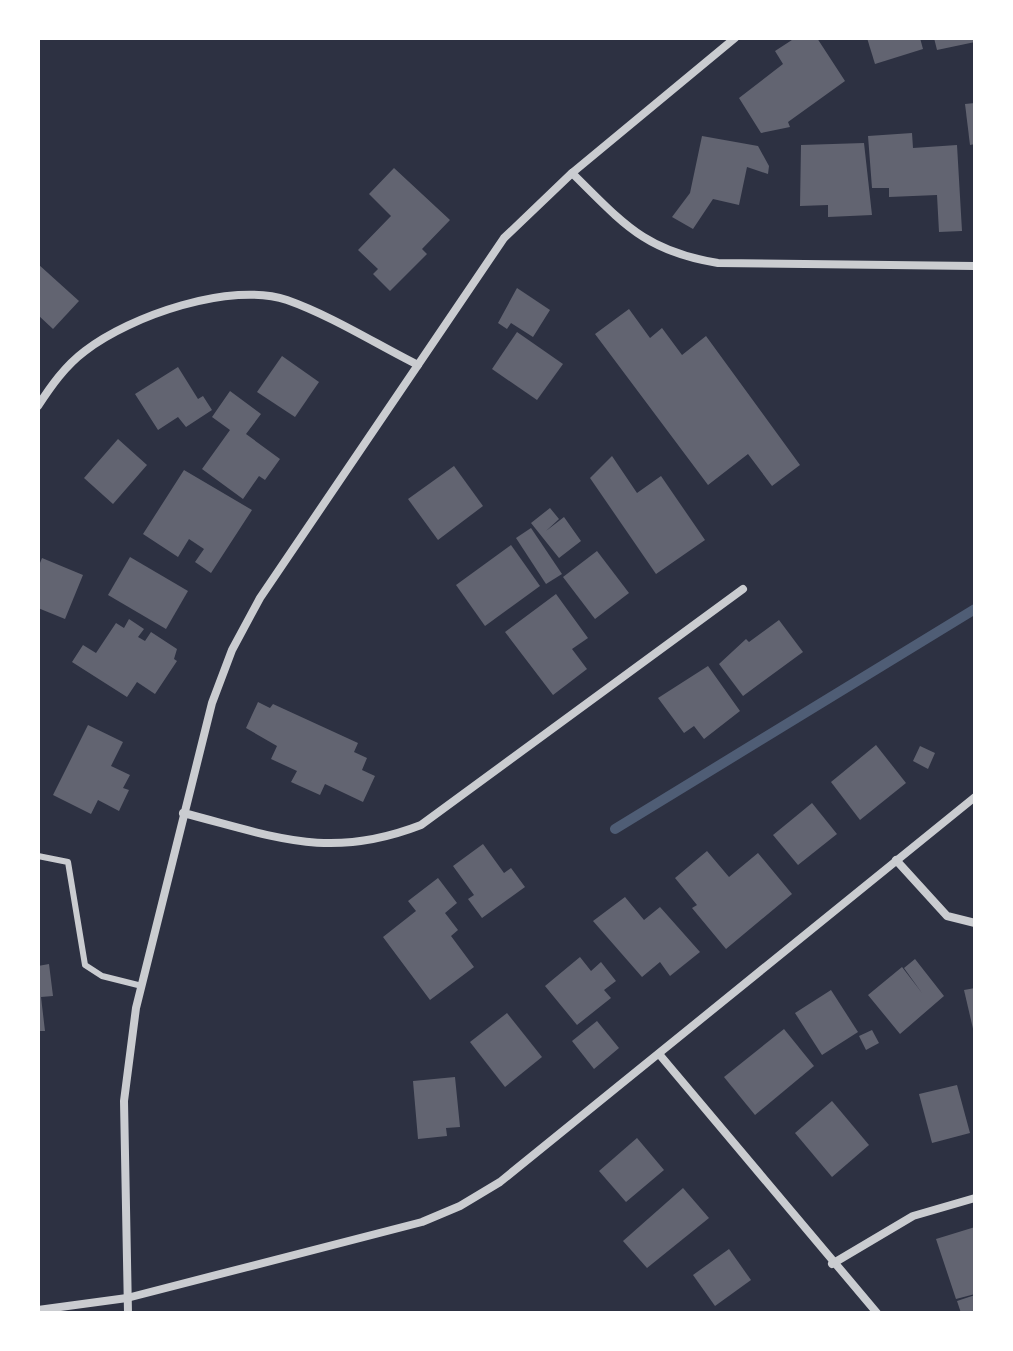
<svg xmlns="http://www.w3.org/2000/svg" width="1013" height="1351" font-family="Roboto,sans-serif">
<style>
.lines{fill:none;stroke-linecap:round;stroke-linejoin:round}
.stream{stroke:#4f5d75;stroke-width:10}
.building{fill:#626471}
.service{stroke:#caccd0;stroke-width:6}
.minor{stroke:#caccd0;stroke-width:8}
</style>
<rect width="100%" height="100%" fill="#2d3142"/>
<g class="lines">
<polyline class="stream" points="615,829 975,609"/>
</g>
<g class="building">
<polygon points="795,38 817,38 845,81 788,122 790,127 761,133 739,98 783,64 775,51"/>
<polygon points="867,38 920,38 923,49 875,64"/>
<polygon points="934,38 975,38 975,42 937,50"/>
<polygon points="975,103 975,144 970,145 965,104"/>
<polygon points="912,133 913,148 957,145 962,231 939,232 937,195 889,197 889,188 872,188 868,136"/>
<polygon points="702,136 758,146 769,166 768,174 747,167 739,205 713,199 693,229 672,217 690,193"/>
<polygon points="864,143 872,215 828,217 828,205 800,206 801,145"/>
<polygon points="394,168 450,220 422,249 427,254 390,291 373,274 378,269 358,250 391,216 369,194"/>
<polygon points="38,264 79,301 53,329 38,315"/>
<polygon points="517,288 550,310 533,337 511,323 507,329 498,323"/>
<polygon points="629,309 650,338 662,328 682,355 706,336 800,465 772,486 748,454 708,485 595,334"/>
<polygon points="517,332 563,364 537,400 492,369"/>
<polygon points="282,356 319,382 295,417 257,392"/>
<polygon points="178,367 198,399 203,396 212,410 186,427 178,417 158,430 135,394"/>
<polygon points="230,391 261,414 246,434 280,459 265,480 259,476 243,499 202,469 230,430 212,417"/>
<polygon points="118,439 147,465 113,504 84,478"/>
<polygon points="612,456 637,493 661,476 705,540 656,574 590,478"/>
<polygon points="454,466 483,506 438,540 408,499"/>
<polygon points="184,470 252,510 211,573 195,562 204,549 189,539 178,557 143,534"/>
<polygon points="550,508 559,519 546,531 564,517 581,541 559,558 531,523"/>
<polygon points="531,528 562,574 546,584 516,538"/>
<polygon points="511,545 540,586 485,626 456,585"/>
<polygon points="597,551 629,593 595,619 563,577"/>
<polygon points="130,557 188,591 166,629 108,595"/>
<polygon points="42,558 83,575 65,619 38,608 38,568"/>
<polygon points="556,594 588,638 572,649 587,669 553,695 505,632"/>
<polygon points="129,619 144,629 138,637 145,641 151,632 177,649 174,659 177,661 155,694 137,682 127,697 72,662 83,645 96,653 116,623 124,628"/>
<polygon points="779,620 803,652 743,696 719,664 746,639 749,642"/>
<polygon points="708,666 740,711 704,739 694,726 684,733 658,698"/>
<polygon points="258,702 270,708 273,704 358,743 354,752 367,758 362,770 375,776 363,802 325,784 320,795 291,782 297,771 271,759 277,746 246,728"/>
<polygon points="88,725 123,742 111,766 130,775 123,788 129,790 119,811 98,800 91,814 53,795"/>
<polygon points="876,745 906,783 860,820 831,782"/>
<polygon points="920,746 935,753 928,769 913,761"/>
<polygon points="812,803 837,834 798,865 773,835"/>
<polygon points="483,844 504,873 511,868 525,887 482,918 468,899 474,895 453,866"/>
<polygon points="707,851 729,877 758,853 792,894 726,949 692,908 697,905 675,878"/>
<polygon points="438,878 457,903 445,913 458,930 451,936 474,967 430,1000 383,937 416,911 408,901"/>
<polygon points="625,897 644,920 660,907 700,952 670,976 660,962 642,977 593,921"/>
<polygon points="580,957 591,971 601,962 616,981 604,990 611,998 577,1025 545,986"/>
<polygon points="915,959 944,996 900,1034 868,995 902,967 922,993 904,968"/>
<polygon points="49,964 53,996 41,997 45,1031 38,1031 38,966"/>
<polygon points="975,988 975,1033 974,1033 964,990"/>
<polygon points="831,990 858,1032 822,1055 795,1013"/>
<polygon points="507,1013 542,1057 505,1087 470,1042"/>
<polygon points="597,1021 619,1048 594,1069 572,1041"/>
<polygon points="784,1029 814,1066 755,1115 724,1077"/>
<polygon points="872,1030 879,1043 866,1050 859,1036"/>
<polygon points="455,1077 460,1127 446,1128 447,1136 418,1139 413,1081"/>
<polygon points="957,1085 970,1133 932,1143 919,1094"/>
<polygon points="832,1101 869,1145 832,1177 795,1133"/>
<polygon points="637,1138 664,1170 626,1202 599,1171"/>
<polygon points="683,1188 709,1218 647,1268 623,1241"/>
<polygon points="975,1227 975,1294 956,1299 936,1239"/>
<polygon points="729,1249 751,1280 715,1306 693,1275"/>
<polygon points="975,1295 975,1313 961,1313 957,1301"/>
</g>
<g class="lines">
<polyline class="service" points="38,856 68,862 85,965 102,976 142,986"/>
<g class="minor">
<path d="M572,173C623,223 644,251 718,263L975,266"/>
<path d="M38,406C51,386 65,366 85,351C130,316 231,281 287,300C332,316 376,344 418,365"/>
<path d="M183,813C274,836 328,861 421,825L743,589"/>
<polyline points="896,860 947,916 975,923"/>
<polyline points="659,1054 877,1313"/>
<polyline points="832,1264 913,1216 975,1198"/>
<polyline points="38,1310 127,1298 422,1222 460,1206 500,1182 975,797"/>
<polyline points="128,1313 124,1101 136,1008 212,703 232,650 260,598 504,238 572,173 735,38"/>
</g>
</g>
<rect width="1013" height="1351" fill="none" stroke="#ffffff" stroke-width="80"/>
</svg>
